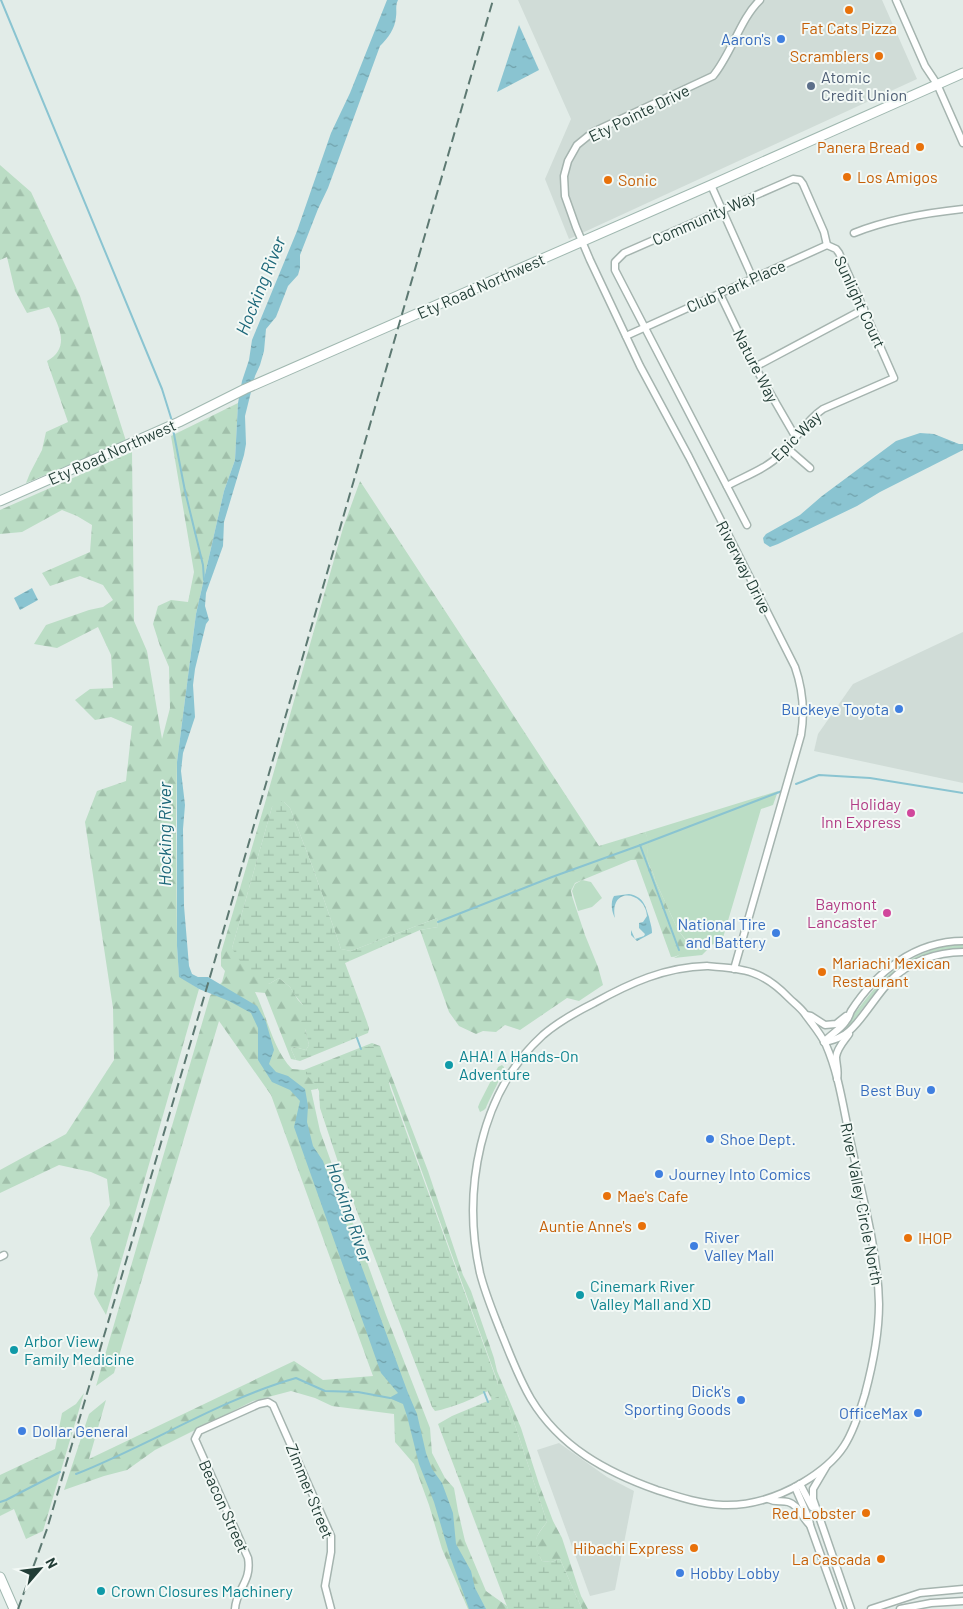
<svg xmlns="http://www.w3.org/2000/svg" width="963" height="1609" font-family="Barlow,sans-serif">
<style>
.built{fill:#d0dcd7}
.grass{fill:#bbddc5}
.forest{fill:url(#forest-firs)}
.wetland{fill:url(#wetland-marsh)}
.water{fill:url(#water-ripples)}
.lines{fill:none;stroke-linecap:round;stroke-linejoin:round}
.stream{stroke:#8ac4d1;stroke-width:2}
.street-casing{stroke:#a5b4af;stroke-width:9}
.secondary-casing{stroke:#a0b8b0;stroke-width:11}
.street{stroke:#fff;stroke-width:6}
.secondary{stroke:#fff;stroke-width:9}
.rail{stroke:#5d7972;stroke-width:2;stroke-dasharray:10 5;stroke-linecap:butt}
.food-dot{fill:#e8710a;stroke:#f3f9f6;stroke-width:2}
.shop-dot{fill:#3f7fe0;stroke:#f3f9f6;stroke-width:2}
.service-dot{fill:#5c6f8a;stroke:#f3f9f6;stroke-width:2}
.hotel-dot{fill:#d1479c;stroke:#f3f9f6;stroke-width:2}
.culture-dot{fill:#0f9aa8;stroke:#f3f9f6;stroke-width:2}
.labels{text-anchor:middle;stroke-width:4;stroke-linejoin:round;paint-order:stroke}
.food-label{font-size:16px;fill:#c56008;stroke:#f3f9f6;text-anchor:end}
.shop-label{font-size:16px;fill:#366cbe;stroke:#f3f9f6;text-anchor:end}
.service-label{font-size:16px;fill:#4e5e75;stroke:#f3f9f6;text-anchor:start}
.street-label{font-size:16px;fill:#223d36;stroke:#f3f9f6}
.hotel-label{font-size:16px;fill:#b23c85;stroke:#f3f9f6;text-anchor:end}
.culture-label{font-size:16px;fill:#0d838f;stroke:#f3f9f6;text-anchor:start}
.water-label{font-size:18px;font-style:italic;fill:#1c6779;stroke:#f3f9f6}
</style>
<defs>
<pattern id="forest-firs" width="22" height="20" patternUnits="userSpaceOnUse" patternTransform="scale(1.25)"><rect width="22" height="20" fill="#bbddc5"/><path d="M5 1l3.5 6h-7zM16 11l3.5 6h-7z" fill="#a0bfaa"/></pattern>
<pattern id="wetland-marsh" width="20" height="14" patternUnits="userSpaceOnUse" patternTransform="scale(1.25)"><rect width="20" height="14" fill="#bbddc5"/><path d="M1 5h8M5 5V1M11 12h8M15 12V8" fill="none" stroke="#a0bfaa"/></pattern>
<pattern id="water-ripples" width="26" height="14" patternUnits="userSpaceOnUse" patternTransform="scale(1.25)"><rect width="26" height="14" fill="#8ac4d1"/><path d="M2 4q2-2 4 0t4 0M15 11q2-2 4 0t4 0" fill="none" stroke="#70a0aa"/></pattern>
</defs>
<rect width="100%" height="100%" fill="#e2ece8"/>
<g class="built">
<polygon points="518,0 882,0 917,79 569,239 545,179 571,119"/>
<polygon points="963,632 963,783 814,751 818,734 853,684"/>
<polygon points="559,1443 607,1477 634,1491 615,1590 590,1596 537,1450"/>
</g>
<g class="grass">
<path d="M778,791L773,805L761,809L722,941L713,944L702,955L674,958L679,955L686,940L678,930L655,880C654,871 647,865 647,856C647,847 649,841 645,832Z"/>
<polygon points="582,880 591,882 602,898 592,907 578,911 572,891 575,884"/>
<path d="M950,945H963V948C901,949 878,989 844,1033L842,1030C876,986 893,958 950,945Z"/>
<path d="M502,1065L504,1067C504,1073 489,1099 486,1108L484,1110L480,1112L478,1107L480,1102L498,1067Z"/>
</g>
<g class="forest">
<path d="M0,165L31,192L80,296L126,441L26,483L30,473L42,450L46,432L68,422L47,361C71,348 59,325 49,307L27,313L15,291L7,257L0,260Z"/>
<polygon points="238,403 235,460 224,491 196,614 177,762 176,822 177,946 179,976 199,989 106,1315 94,1294 98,1275 90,1238 110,1205 107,1179 91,1172 59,1165 0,1193 0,1170 66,1134 114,1060 113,1008 85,822 97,791 126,781 132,726 111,717 95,720 75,700 90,689 113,688 111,655 98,627 57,648 34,644 46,625 89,610 103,607 113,600 103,585 80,576 50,586 42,573 90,552 92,525 77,516 62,510 22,532 0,534 0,510 132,452 134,621 147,651 162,739 170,708 169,667 160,646 153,624 158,606 171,600 188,602 194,572 171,436"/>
<path d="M360,481L599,846L645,832C652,846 645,850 648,861C649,868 654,872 655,880L678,930L687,942C687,950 680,957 671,957L636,860H631L575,883L571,891L572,896L585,935L598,967L603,985L579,1001L567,998L520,1030L505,1025L496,1032L483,1031L476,1034L459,1026L449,1012L420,930L438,927L437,918L351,951L341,949L313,868L290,808L284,802L272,807L232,948L269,984L279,978L290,987L298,1000L303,1005L305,1029L309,1045L306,1050L294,1047L291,1049L296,1060L291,1059L265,993L255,992C267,1016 273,1050 292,1069L304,1070L372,1043L380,1046L428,1171L463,1275L471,1291L494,1358L497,1371L521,1428L539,1484L553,1521L562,1538L581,1596L588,1609H582L560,1559L551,1562L542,1561C532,1541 534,1539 547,1522L507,1401L505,1395L492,1400L487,1390L498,1384L497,1380L390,1083L375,1065L332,1068L317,1089L311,1090L320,1131L386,1315L430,1428L432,1453L445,1478L454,1488L458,1511L465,1541L486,1591L507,1606L508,1609H468L442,1549L429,1505L414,1464L395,1442L394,1414L332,1406L315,1398L291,1391L253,1401L155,1450L127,1470L104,1476L64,1490L89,1414L106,1400L89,1459L294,1361L323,1380L373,1376L271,1095L219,1021L114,1373L96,1386L210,996L222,982L225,971L221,966V953L265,803L343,528Z"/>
<polygon points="84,1393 43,1531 26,1539 14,1509 0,1516 0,1475 55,1449 62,1413 76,1404"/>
</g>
<g class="wetland">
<path d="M276,802H284L290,808L313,868L341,949L351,951L437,918L438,927L420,930L345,963L367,1022L369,1029L368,1033L300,1061L296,1060L291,1049L294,1047L306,1050L309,1045L305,1029L300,1026L303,1015V1005L294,994L290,987L279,978L269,984C255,981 238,961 232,948L272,807Z"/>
<path d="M373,1046C385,1056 387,1075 391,1090L498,1384C487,1394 450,1409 435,1411L432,1407L338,1162L320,1108L319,1091L314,1082L306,1075V1072L366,1047Z"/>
<path d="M502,1395H505L507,1401L547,1522C534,1538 533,1542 542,1561L551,1562L560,1559L582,1609H508L438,1424L452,1416Z"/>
</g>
<g class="water">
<path d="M387,0H398C395,6 397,10 396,17C395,29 388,38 380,46L328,188L318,209L300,255V268L298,275L288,286L276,317L266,329L264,351L260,365L255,376L245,416L246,444L244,455L224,522L223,546L206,593L205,606L209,620L206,624L195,669L193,685L195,717L183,753L181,771L185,805L183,829L184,906L189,966L192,974L198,977H208L257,1006L266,1022L274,1050L269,1064L276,1072L288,1076L305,1089L308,1106L307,1122L313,1146L323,1161L408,1393L417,1414L426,1453L432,1469L442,1483L453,1513L456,1544L471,1571L475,1588L486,1609H469L450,1556L434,1502L419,1464L407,1416L403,1404L389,1398L398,1393L381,1373L294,1127L300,1101L290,1090L272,1082L258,1060V1028L251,1013L229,1001L199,989L179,977L177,946V762L196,614L224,491L235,460L238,403L242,381L249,360L252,340L297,231L331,133L350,93Z"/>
<polygon points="519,25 539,70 497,92"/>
<polygon points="920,433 934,434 959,444 963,444 963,450 880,492 857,506 778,544 770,547 764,543 763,538 766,534 800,515 822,496 896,441"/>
<polygon points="32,588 38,600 20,610 14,598"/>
<path d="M629,894C644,897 645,905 649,917C650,923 652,926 652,933L637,941L631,935V930L635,939L644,936L645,934L639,928V923L643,922L647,916C645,891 609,886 615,918C612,913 610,902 614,896Z"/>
</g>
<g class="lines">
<g class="stream">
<polyline points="1,0 162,389 172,421"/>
<polyline points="173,429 185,491 203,565 204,580"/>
<polyline points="796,784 819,775 870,778 963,793"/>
<polyline points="640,845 679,950"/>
<polyline points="438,922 552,877 638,846 782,791"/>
<polyline points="357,1038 361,1049"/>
<polyline points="484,1392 488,1402"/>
<path d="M76,1474C150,1445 219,1400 296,1378L325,1391L358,1392L390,1398"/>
<polyline points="0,1502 6,1500 60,1472"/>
</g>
<defs>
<g id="street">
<polyline points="896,0 925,66 937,84 963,143"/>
<polyline points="711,185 753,279"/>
<path d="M854,233C889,219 925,213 963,209"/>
<polyline points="720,294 755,367 795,436"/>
<polyline points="626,336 827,245"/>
<polyline points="755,367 864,309"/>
<polyline points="787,448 810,468"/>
<path d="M727,486C745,476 766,469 781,454C796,440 805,421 823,409L894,378L839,253L836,249L827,245"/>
<polyline points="747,525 615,270 615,262 624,253 793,179 800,180 803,184 824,232 827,245"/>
<path d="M707,966C745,969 762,970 789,998C794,1003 801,1008 805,1014C812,1024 821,1034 826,1045C840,1077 844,1114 852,1148C863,1199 878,1252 879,1304C879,1334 873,1364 865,1394C852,1438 843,1459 802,1483C778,1497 751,1506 723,1505C700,1504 679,1497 657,1490C606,1472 560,1447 531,1399C518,1377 510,1354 500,1330C493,1312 485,1293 480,1273C462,1192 479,1093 543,1035C558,1022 576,1012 594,1003C630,983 665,967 707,966Z"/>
<path d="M734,969L801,735C805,711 803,690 795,667L689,457L640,366L590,260L576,227L565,196L564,176L568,161L577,145L593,132L713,76C732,53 740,19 760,0"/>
<polyline points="806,1015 811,1016 825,1025 836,1024 846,1016"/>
<path d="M824,1042C831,1034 840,1030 846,1021C849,1018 849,1015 851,1011C876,972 915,941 963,941"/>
<path d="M824,1042C830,1041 837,1039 842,1036C857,1029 876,995 890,981C908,962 937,952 963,952"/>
<path d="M837,1079C839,1071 836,1065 836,1057C837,1048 844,1041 849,1034"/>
<polyline points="0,1257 4,1255"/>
<polyline points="826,1467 813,1489 813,1499 851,1609"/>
<polyline points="800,1484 812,1507"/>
<polyline points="795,1487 809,1519 810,1525 840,1609"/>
<path d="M768,1499C777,1503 780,1500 788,1502C799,1505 802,1518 810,1525"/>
<path d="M235,1609C236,1589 252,1582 248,1558L195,1439L199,1431L259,1404L268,1402L273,1405L331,1536V1552L325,1586L331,1609"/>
<polyline points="871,1609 920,1593 963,1589"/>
<polyline points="900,1609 931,1603 963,1601"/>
</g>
<g id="secondary">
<polyline points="0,501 179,422 245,389 711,185 963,73"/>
<polyline points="0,1577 14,1609"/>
</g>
</defs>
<use href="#street" class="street-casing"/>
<use href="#secondary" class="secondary-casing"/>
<use href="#street" class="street"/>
<use href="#secondary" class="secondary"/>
<polyline class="rail" points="18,1609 47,1529 212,970 493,0"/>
</g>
<g class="food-dot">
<circle cx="849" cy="10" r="5"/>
<circle cx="879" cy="56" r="5"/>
<circle cx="920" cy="147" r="5"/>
<circle cx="847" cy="177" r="5"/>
<circle cx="608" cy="180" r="5"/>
<circle cx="822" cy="972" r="5"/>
<circle cx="607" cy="1196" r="5"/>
<circle cx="642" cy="1226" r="5"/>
<circle cx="908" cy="1238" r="5"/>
<circle cx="866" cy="1513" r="5"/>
<circle cx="694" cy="1548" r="5"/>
<circle cx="881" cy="1559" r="5"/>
</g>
<g class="shop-dot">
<circle cx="781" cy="39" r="5"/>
<circle cx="899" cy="709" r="5"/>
<circle cx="776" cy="933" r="5"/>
<circle cx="931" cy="1090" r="5"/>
<circle cx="710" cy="1139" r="5"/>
<circle cx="659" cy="1174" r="5"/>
<circle cx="694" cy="1246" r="5"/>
<circle cx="741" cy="1400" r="5"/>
<circle cx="918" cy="1413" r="5"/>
<circle cx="22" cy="1431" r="5"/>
<circle cx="680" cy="1573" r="5"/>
</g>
<circle class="service-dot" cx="811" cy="86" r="5"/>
<g class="hotel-dot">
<circle cx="911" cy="813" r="5"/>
<circle cx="887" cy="913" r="5"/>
</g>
<g class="culture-dot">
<circle cx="449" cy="1065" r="5"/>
<circle cx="580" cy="1295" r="5"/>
<circle cx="14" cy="1350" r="5"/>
<circle cx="101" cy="1591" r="5"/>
</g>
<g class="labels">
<g class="food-label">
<text x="849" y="34" text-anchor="middle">Fat Cats Pizza</text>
<text x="869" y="62">Scramblers</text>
<text x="910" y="153">Panera Bread</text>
<text x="857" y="183" text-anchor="start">Los Amigos</text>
<text x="618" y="186" text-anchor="start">Sonic</text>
<text x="832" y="969" text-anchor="start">Mariachi Mexican<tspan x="832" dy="18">Restaurant</tspan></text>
<text x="617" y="1202" text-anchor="start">Mae's Cafe</text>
<text x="632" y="1232">Auntie Anne's</text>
<text x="918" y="1244" text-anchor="start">IHOP</text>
<text x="856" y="1519">Red Lobster</text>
<text x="684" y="1554">Hibachi Express</text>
<text x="871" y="1565">La Cascada</text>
</g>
<g class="shop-label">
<text x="771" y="45">Aaron's</text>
<text x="889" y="715">Buckeye Toyota</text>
<text x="766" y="930">National Tire<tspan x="766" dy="18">and Battery</tspan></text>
<text x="921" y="1096">Best Buy</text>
<text x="720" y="1145" text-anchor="start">Shoe Dept.</text>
<text x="669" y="1180" text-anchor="start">Journey Into Comics</text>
<text x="704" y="1243" text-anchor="start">River<tspan x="704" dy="18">Valley Mall</tspan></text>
<text x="731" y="1397">Dick's<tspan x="731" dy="18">Sporting Goods</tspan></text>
<text x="908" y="1419">OfficeMax</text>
<text x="32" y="1437" text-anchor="start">Dollar General</text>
<text x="690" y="1579" text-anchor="start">Hobby Lobby</text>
</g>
<g class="service-label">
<text x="821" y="83">Atomic<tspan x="821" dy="18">Credit Union</tspan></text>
</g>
<g class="street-label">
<text transform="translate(639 113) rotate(-26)" y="6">Ety Pointe Drive</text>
<text transform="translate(704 218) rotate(-24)" y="6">Community Way</text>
<text transform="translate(481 286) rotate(-24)" y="6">Ety Road Northwest</text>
<text transform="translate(736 286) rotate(-24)" y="6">Club Park Place</text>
<text transform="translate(860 302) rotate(65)" y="6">Sunlight Court</text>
<text transform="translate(756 366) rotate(63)" y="6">Nature Way</text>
<text transform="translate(796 436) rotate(-45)" y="6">Epic Way</text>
<text transform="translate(112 452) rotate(-24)" y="6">Ety Road Northwest</text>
<text transform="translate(744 567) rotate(63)" y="6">Riverway Drive</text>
<text transform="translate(862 1204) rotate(79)" y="6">River Valley Circle North</text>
<text transform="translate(310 1491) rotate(68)" y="6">Zimmer Street</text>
<text transform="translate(224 1506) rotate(66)" y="6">Beacon Street</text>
</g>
<g class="hotel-label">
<text x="901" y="810">Holiday<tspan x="901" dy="18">Inn Express</tspan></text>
<text x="877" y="910">Baymont<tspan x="877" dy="18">Lancaster</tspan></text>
</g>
<g class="culture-label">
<text x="459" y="1062">AHA! A Hands-On<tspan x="459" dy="18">Adventure</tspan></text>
<text x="590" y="1292">Cinemark River<tspan x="590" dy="18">Valley Mall and XD</tspan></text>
<text x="24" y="1347">Arbor View<tspan x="24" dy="18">Family Medicine</tspan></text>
<text x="111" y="1597">Crown Closures Machinery</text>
</g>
<g class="water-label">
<text transform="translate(261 286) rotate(-68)" y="6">Hocking River</text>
<text transform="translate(165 834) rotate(-90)" y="6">Hocking River</text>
<text transform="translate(349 1212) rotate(71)" y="6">Hocking River</text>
</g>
</g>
<g transform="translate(40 1569) rotate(62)" stroke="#f3f9f6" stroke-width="4" paint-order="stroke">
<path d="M0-4L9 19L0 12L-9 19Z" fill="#223d36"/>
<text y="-8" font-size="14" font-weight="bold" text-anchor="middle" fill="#223d36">N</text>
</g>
</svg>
